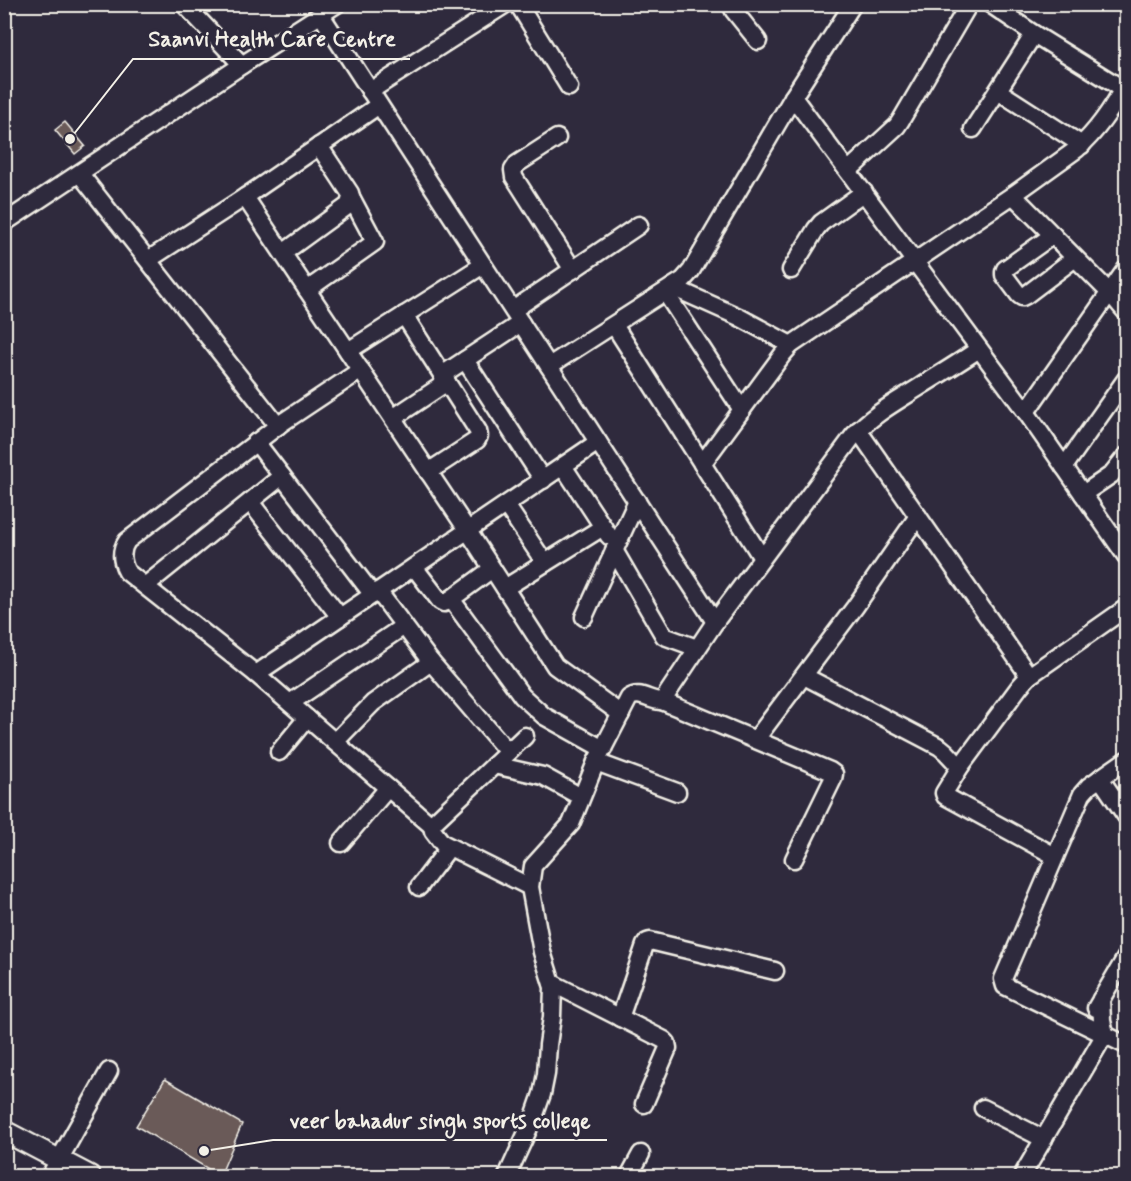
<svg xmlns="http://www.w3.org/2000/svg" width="1131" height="1181" font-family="Mynerve,sans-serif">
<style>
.building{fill:#6b5a58;stroke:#f4f1e8;stroke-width:1.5}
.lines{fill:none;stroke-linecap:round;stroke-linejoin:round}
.minor-casing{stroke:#f4f1e8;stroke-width:21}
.major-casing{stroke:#f4f1e8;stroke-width:24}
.minor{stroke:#2f2a3d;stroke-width:16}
.major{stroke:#2f2a3d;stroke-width:20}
.leader{fill:none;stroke:#f4f1e8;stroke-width:2}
.callout-dot{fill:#f4f1e8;stroke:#2f2a3d;stroke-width:2}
.callout-label{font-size:22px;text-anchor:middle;font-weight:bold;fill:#f4f1e8;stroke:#2f2a3d;stroke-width:6;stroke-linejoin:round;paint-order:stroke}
</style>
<rect width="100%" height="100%" fill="#2f2a3d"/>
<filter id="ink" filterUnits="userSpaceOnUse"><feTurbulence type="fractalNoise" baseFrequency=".0167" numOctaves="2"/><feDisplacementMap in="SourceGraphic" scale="12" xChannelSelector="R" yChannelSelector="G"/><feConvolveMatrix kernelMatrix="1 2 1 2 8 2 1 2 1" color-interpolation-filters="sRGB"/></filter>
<g filter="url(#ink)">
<g class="building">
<polygon points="65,122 85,146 75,154 55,130"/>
<polygon points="165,1079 242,1124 220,1176 136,1126"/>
</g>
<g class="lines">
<defs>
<g id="minor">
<polyline points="184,4 242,65"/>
<polyline points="518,4 569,87"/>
<polyline points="731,4 734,11 758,41"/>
<polyline points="990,4 1034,34 1126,91"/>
<polyline points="321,15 715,622"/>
<polyline points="370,91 506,4"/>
<polyline points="998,91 1082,145"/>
<polyline points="793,97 1026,412 1126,556"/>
<polyline points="973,129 1034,34"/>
<polyline points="557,138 517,164 513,170 514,177 573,270"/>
<polyline points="848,171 897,126 901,120 969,4"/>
<polyline points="80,174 278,426"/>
<polyline points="1013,195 1110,293 1126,312"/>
<polyline points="245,197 468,531 555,666 621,714"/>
<polyline points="4,223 242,65 337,4"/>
<polyline points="1053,235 1005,269 1004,272 1004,275 1019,295 1022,297 1026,295 1075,258"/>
<polyline points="283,253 349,205 351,197 350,193 319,146"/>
<polyline points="148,260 245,197 379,105"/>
<polyline points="791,270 816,229 821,223 864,192"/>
<polyline points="672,287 739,317 791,345"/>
<polyline points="307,290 375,242 351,197"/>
<polyline points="665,292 742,410"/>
<polyline points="513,310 639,225"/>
<polyline points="404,315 478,431 479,436 477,440 428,472"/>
<polyline points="614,325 762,558"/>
<polyline points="348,351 483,265"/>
<polyline points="465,360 543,480"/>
<polyline points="549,366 672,287 683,280 691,271 793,97 853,4"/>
<path d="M361,370L283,422L127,541C120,551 121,561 127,572L256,674L432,826"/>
<polyline points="442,375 521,323"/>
<polyline points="1026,412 1126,269"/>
<polyline points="393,418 447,382"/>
<polyline points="858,430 1029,676"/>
<polyline points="256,442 373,595"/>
<path d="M702,464L783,354L791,345L1013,195L1077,149C1096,132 1114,106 1126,83"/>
<polyline points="563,466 609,536"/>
<polyline points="1064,467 1126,379"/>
<polyline points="1083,494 1111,475 1126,456"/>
<polyline points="250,502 340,617"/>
<polyline points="506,505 545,563"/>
<polyline points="614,550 664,636 697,648"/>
<polyline points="414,567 440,601 444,603 447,602 492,569"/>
<polyline points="145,586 282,476"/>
<polyline points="505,588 603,527"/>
<polyline points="378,591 431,662 508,752"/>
<polyline points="451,599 522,696 544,716 603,749"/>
<polyline points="584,617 637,501"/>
<polyline points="256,674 598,442"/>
<polyline points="804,676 940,747 946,752 960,767"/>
<polyline points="662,701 830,771 834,774 833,779 794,859"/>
<polyline points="290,703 404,626"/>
<polyline points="756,739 855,607 918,516"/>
<polyline points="335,742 373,703 431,662"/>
<polyline points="279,752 307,718"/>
<polyline points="1126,760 1089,786 1082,794 1003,979 1005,986 1126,1045"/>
<polyline points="596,762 677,792"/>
<polyline points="494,765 543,776 581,797"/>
<polyline points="1100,778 1126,816"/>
<polyline points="341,843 388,788"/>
<polyline points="444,844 530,887"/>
<polyline points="1055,856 945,796 944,793 960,767 1020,686 1029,676 1126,608"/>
<polyline points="419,887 445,853 446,848 433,831 432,826 434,822 525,736"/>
<polyline points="552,983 664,1040 667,1043 668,1048 644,1104"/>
<polyline points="1096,1008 1126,957"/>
<polyline points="620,1018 645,945 647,942 650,941 775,971"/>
<polyline points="983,1108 1044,1139"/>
<polyline points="50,1176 109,1071"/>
<path d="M507,1176L534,1117L542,1094L546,1074L548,1045L552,1017L553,987L542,952L530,887L533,866L571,824L596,762L629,698C640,690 650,702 662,701L665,697L715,622L854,435C873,414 896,402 921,386C940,374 960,362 979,349"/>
<polyline points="629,1176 641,1154"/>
<polyline points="1022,1176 1105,1034 1102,1021 1101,999"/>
</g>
<polyline id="major" points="4,1131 90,1176"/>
</defs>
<use href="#minor" class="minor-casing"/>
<use href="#major" class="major-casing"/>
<use href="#minor" class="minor"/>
<use href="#major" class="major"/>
</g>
</g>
<path class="leader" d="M70 139L133 59H410M204 1151L273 1140H607"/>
<g class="callout-dot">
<circle cx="70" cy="139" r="6"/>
<circle cx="204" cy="1151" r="6"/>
</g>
<g class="callout-label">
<text x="272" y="46">Saanvi Health Care Centre</text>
<text x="440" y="1128">veer bahadur singh sports college</text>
</g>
<rect width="1131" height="1181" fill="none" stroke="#2f2a3d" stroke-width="24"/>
<rect x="12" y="12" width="1107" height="1157" fill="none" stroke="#f4f1e8" stroke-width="2" filter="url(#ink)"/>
</svg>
